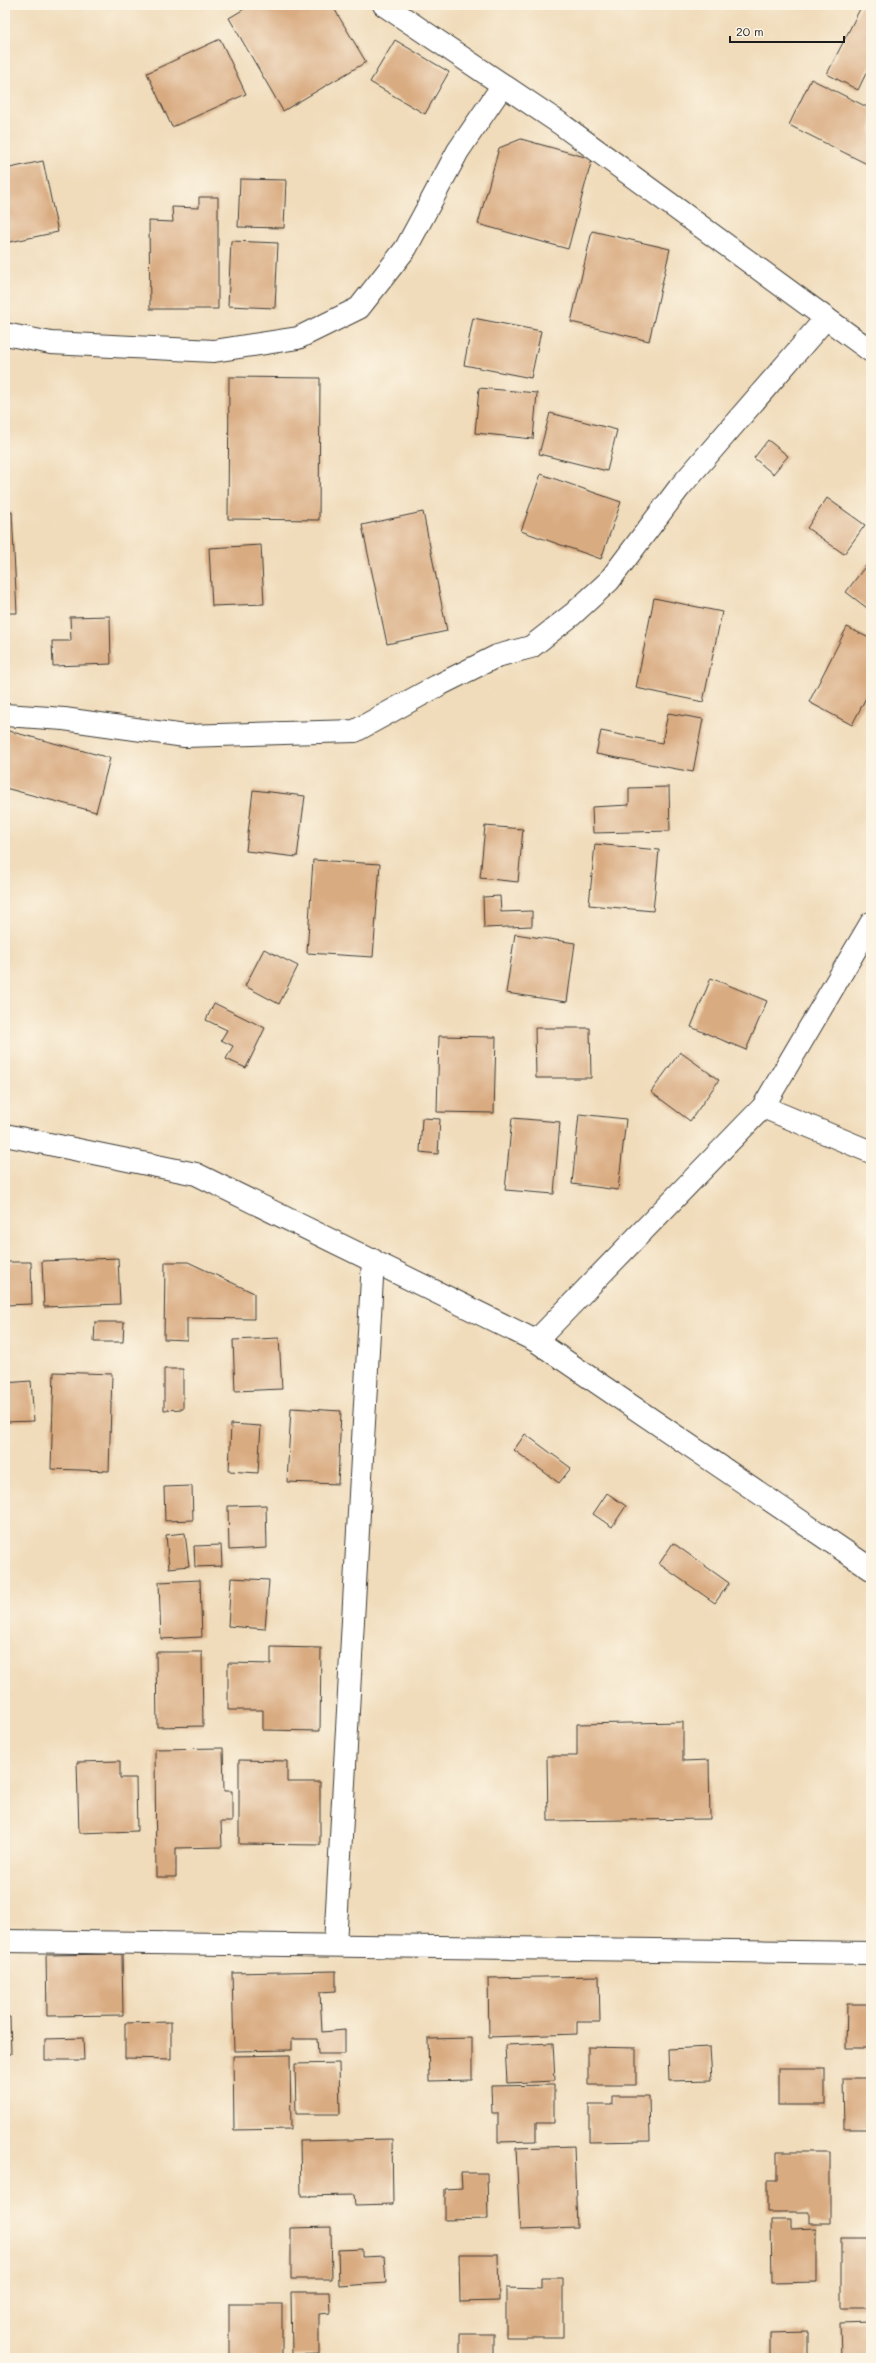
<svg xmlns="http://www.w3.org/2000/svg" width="876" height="2363" font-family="Mali,sans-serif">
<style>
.building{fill:#d9ab81}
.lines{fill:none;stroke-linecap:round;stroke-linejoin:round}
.minor-casing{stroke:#3c3934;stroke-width:24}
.minor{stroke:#fff;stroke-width:22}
</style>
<rect width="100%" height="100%" fill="#fcf5e5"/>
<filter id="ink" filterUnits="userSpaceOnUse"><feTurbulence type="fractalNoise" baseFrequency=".025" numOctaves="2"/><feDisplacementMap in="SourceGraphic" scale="8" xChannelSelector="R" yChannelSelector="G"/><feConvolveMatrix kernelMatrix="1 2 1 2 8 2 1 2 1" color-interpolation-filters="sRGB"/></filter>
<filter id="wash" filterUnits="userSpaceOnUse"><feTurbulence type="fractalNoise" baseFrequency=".012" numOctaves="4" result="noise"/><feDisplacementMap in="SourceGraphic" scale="16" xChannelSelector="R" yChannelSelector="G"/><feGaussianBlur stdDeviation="0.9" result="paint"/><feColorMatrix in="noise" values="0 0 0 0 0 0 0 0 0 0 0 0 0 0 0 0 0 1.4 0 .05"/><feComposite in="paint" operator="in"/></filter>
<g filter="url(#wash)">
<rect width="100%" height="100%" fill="#f0dbba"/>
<g id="blocks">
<g class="building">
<polygon points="251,5 332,5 366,62 283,111 229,18"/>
<polygon points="862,5 871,5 871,63 858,90 827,74"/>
<polygon points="220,39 246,94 172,127 147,73"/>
<polygon points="395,40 449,72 425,114 370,82"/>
<polygon points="811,79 871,109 871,166 789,125"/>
<polygon points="521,139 592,159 568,249 478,224 499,148"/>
<polygon points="43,161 58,232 5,243 5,169"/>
<polygon points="240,179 286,180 284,228 238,227"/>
<polygon points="199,197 218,197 218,309 150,309 149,221 173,222 172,207 199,208"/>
<polygon points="592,231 670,249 649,341 571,322"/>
<polygon points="231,241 278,243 275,308 228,306"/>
<polygon points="473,318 541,331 531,378 464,365"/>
<polygon points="229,377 320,378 319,520 228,519"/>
<polygon points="479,388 537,393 533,439 475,433"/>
<polygon points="550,413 617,430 607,471 539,454"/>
<polygon points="768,440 788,456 773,474 754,458"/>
<polygon points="541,474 621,502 601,559 521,531"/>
<polygon points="827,498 865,525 844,554 807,528"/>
<polygon points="12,512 17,613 5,613 5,513"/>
<polygon points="423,512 447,631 387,644 362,525"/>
<polygon points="261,545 264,604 212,606 209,548"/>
<polygon points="867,564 871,567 871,611 846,592"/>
<polygon points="654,598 722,612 703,702 636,688"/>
<polygon points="110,616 111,664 53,666 52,641 71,641 70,617"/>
<polygon points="847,627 871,639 871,688 852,725 809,702"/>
<polygon points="668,713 703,719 693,772 596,754 601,731 662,743"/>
<polygon points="5,730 110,758 96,812 5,788"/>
<polygon points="669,787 670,831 593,833 592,807 629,805 629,788"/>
<polygon points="253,790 305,796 297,857 246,851"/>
<polygon points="485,826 523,829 518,882 480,878"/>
<polygon points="595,844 659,850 653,911 589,905"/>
<polygon points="313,860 380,864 373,957 307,953"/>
<polygon points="500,896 501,912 532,911 532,926 484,928 483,897"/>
<polygon points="515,934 575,943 567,1002 506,993"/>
<polygon points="264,949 298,966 279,1004 245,986"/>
<polygon points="711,978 767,1001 746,1050 691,1027"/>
<polygon points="214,1003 265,1028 246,1068 226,1059 233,1046 221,1040 227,1030 206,1020"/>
<polygon points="535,1028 590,1028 591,1078 536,1078"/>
<polygon points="439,1036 496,1037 494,1113 437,1112"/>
<polygon points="680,1052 719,1080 690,1121 651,1092"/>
<polygon points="579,1114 626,1119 618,1190 572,1184"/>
<polygon points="422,1118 440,1119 438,1154 420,1152"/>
<polygon points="512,1118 560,1122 554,1194 505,1190"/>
<polygon points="118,1258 120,1304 44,1307 42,1261"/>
<polygon points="5,1262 31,1262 32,1304 5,1305"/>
<polygon points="165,1262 188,1262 254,1293 254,1319 187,1318 187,1340 164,1339"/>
<polygon points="95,1322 124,1322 123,1342 94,1342"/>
<polygon points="279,1338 282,1389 235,1391 233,1340"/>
<polygon points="164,1369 183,1369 183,1409 164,1410"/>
<polygon points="54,1372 112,1374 109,1471 51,1469"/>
<polygon points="31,1381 34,1421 5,1422 5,1383"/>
<polygon points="291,1408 341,1411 338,1484 287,1482"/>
<polygon points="231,1424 261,1426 258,1473 229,1471"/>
<polygon points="525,1434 571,1468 559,1483 514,1450"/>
<polygon points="192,1486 193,1520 165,1521 164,1487"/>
<polygon points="607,1493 626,1506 612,1527 593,1514"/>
<polygon points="266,1505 267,1548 229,1550 228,1506"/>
<polygon points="185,1533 189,1566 169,1568 166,1535"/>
<polygon points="673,1543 729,1583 715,1603 659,1564"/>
<polygon points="221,1545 222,1566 195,1567 194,1546"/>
<polygon points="231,1578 269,1580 265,1629 228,1626"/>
<polygon points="200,1580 202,1637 161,1639 159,1582"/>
<polygon points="271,1647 321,1648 320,1731 263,1730 263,1710 228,1710 228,1663 271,1664"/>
<polygon points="156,1652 202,1652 203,1726 157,1727"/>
<polygon points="683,1722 683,1761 709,1760 710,1819 548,1821 547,1756 577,1756 577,1724"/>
<polygon points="223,1748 224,1791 232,1791 232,1822 221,1822 222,1847 176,1848 176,1877 156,1877 155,1749"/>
<polygon points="239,1760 287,1761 287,1782 320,1782 320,1845 239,1844"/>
<polygon points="120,1761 120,1778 136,1778 137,1831 79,1833 77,1762"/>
<polygon points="122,1954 123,2015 47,2016 46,1955"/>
<polygon points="336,1971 336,1991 320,1992 322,2032 345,2030 345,2054 318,2054 317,2039 292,2039 292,2050 234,2051 232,1973"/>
<polygon points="599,1976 600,2022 577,2022 577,2034 489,2037 488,1978"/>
<polygon points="847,2004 871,2004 871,2048 846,2048"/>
<polygon points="5,2017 10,2017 11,2054 5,2054"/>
<polygon points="171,2022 171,2059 125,2058 125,2023"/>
<polygon points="83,2038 84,2060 45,2060 45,2039"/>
<polygon points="472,2038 472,2080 429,2081 428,2039"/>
<polygon points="553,2043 555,2081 507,2083 505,2045"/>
<polygon points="588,2047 636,2048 636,2085 588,2085"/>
<polygon points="710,2047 712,2080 669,2081 668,2049"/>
<polygon points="290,2055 291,2129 234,2130 233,2056"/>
<polygon points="339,2063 340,2114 296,2114 295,2064"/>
<rect x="778" y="2068" width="47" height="37"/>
<polygon points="843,2078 871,2078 871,2129 844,2129"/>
<polygon points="554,2085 554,2123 536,2123 536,2141 498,2142 498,2113 492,2113 491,2086"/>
<polygon points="612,2096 649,2096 650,2141 589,2142 589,2105 612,2105"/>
<polygon points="392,2139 393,2204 355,2205 354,2195 301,2196 300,2141"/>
<polygon points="574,2146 577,2228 520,2230 516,2148"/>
<polygon points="777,2152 830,2152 830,2223 809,2223 809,2212 767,2212 767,2181 777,2181"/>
<polygon points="461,2173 487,2173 488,2219 445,2220 445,2189 462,2188"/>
<polygon points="771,2220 791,2220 791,2229 817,2228 817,2282 772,2283"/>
<polygon points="331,2227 332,2279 291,2279 291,2228"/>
<rect x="841" y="2238" width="30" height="70"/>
<polygon points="362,2249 362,2257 384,2256 386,2283 339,2286 338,2250"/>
<polygon points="459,2254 498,2254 499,2301 460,2302"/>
<polygon points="541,2278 563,2278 563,2337 506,2337 506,2288 541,2289"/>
<polygon points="291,2292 329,2292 330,2313 319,2314 319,2354 292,2355"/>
<rect x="229" y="2304" width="53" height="54"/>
<polygon points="871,2322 871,2358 841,2358 840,2323"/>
<polygon points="808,2332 808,2358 770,2358 770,2333"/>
<rect x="460" y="2334" width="34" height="24"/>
</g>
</g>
</g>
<g filter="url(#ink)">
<use href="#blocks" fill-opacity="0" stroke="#3c3934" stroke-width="1"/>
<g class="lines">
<defs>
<g id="minor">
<polyline points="384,5 561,124 871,351"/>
<polyline points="5,334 51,343 214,351 298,338 359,308 406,248 458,151 503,85"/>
<polyline points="5,715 64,719 185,736 355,731 437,686 497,656 531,647 573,614 609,581 679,488 826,318"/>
<polyline points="763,1107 871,1152"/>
<polyline points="5,1135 196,1174 536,1341 871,1569"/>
<polyline points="536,1341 763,1107 871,923"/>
<polyline points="5,1941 871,1953"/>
<polyline points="335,1945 373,1260"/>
</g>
</defs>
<use href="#minor" class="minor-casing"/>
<use href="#minor" class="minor"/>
</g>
</g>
<rect width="876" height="2363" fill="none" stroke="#fcf5e5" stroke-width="20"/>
<path d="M730 36v6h114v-6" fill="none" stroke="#1c1c1c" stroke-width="2"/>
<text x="736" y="36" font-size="12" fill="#1c1c1c" stroke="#fcf5e5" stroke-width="3" paint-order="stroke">20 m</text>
</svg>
